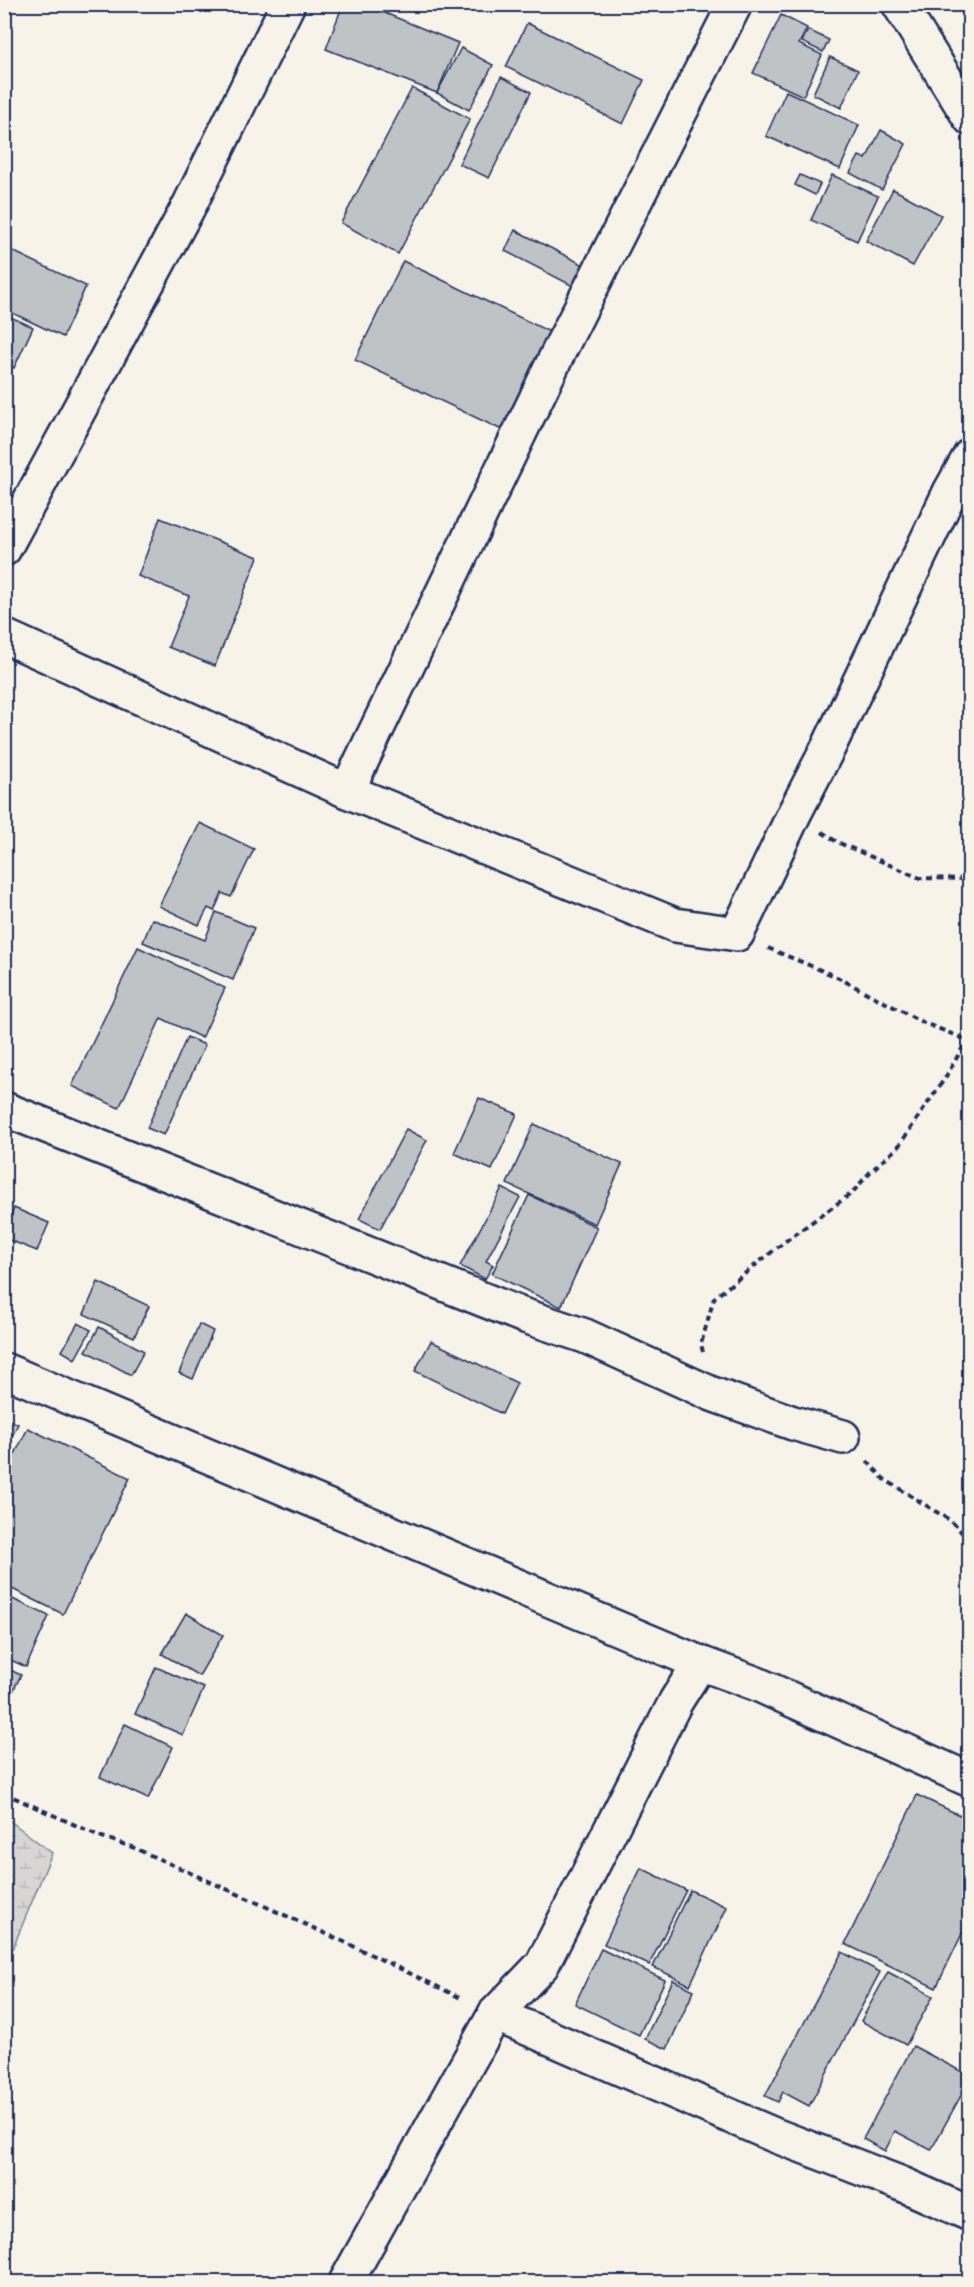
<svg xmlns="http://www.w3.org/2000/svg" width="974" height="2287" font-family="Delius,sans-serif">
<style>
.wetland{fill:url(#wetland-marsh);stroke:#798299;stroke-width:1.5}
.building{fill:#c0c3c5;stroke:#1b2f5e;stroke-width:1.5}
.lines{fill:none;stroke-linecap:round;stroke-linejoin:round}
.minor-casing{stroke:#1b2f5e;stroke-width:38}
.path{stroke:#1b2f5e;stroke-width:4;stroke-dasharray:6 4.5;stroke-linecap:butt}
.minor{stroke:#f7f3e8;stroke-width:33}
</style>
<defs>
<pattern id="wetland-marsh" width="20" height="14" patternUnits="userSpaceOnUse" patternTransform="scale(1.5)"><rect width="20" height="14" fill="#d7d6d4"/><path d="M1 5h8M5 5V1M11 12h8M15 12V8" fill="none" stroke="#b8b8b8"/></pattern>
</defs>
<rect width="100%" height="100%" fill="#f7f3e8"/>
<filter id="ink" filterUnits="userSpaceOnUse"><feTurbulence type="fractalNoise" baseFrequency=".0167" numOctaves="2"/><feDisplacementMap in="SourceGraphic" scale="12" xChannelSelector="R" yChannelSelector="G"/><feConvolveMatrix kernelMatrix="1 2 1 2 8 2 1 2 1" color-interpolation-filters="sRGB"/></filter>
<g filter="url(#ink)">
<polygon class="wetland" points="5,1817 52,1853 5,1967"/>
<g class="building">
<polygon points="343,4 363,4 458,43 437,93 326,49"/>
<polygon points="781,15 807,28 799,44 822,55 803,96 753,73"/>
<polygon points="527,23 644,80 623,124 506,67"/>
<polygon points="808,30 829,40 823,52 802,42"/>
<polygon points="461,48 493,65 469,110 437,93"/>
<polygon points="830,57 858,70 841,108 813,94"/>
<polygon points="501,77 531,92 489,178 459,164"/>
<polygon points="412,88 470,119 398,254 341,223"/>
<polygon points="786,91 859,125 840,169 766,136"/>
<polygon points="881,130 906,144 882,190 850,173 859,156 866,159"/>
<polygon points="800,175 820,184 815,195 795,185"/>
<polygon points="832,175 878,196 857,241 811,220"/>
<polygon points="893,189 941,215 913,266 866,241"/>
<polygon points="515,230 584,265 573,286 505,251"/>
<polygon points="4,247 86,286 63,337 4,309"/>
<polygon points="403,261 552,333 504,431 355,360"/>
<polygon points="4,314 33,327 14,368 4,364"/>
<polygon points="160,518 258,557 215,666 168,647 189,596 138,576"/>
<polygon points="200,823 254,849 231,897 222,893 214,911 208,908 199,925 159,906"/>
<polygon points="216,912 254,928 233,980 143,942 152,919 205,940"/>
<polygon points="138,947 225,988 202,1038 161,1018 119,1108 72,1086"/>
<polygon points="187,1037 205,1045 164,1135 147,1128"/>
<polygon points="479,1098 517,1114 492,1170 454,1153"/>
<polygon points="534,1124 622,1164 595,1224 507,1184"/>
<polygon points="406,1129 427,1140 380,1229 359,1219"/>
<polygon points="502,1188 520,1197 486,1261 493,1265 485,1279 460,1266"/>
<polygon points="529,1195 597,1227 561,1307 492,1274"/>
<polygon points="14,1208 49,1223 37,1251 4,1238 4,1231"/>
<polygon points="98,1282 149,1306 134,1337 84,1314"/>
<polygon points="78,1323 91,1330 75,1359 62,1351"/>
<polygon points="199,1324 213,1331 193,1379 179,1373"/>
<polygon points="99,1327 144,1351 131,1375 86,1351"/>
<polygon points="431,1341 517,1383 502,1414 415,1371"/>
<polygon points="4,1418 18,1424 4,1453"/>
<polygon points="28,1428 130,1478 63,1614 4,1585 4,1476"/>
<polygon points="4,1595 49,1616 26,1667 4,1657"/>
<polygon points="186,1613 223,1635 199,1676 162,1654"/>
<polygon points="4,1667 21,1675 4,1709"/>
<polygon points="156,1667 204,1688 183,1735 135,1714"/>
<polygon points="125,1724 173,1747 148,1799 100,1777"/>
<polygon points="917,1795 970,1820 970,1917 936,1988 845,1944"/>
<polygon points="641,1868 686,1890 649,1965 604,1944"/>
<polygon points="690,1890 727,1907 690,1985 653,1967"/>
<polygon points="601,1949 665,1980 639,2035 575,2004"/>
<polygon points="842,1952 880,1972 809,2106 783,2092 778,2102 765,2096"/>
<polygon points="888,1972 933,1996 906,2045 861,2021"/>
<polygon points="673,1980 694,1990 667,2049 645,2039"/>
<polygon points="913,2046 970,2076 970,2079 931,2150 895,2131 885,2151 863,2139"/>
</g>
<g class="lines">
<defs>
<g id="minor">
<polyline points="899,4 970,118"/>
<polyline points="4,549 190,204 288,4"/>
<polyline points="4,636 347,791 675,925 737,934 794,814 829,746 950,492 970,456"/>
<polyline points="347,791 561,347 735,4"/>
<polyline points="4,1109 522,1315 585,1336 712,1394 793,1423 843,1437"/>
<polyline points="4,1370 700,1663 757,1684 970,1780"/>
<polyline points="495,2014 774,2135 902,2184 970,2214"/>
<polyline points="346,2282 495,2014 542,1965 676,1701 700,1663"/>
</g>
</defs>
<use href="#minor" class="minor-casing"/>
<g class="path">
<polyline points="822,832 837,842 920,878 970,879"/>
<polyline points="768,948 835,976 924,1023 970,1041"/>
<polyline points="703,1352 701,1344 714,1298 787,1240 852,1193 871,1171 898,1147 945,1078 967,1040"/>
<polyline points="867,1461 884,1479 951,1521 970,1541"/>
<polyline points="4,1793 102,1837 132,1847 240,1895 351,1945 463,1999"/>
<polyline points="4,2178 11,2171"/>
</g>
<use href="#minor" class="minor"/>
</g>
</g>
<rect width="974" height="2287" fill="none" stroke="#f7f3e8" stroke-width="24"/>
<rect x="12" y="12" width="950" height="2263" fill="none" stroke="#1b2f5e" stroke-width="2" filter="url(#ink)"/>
</svg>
